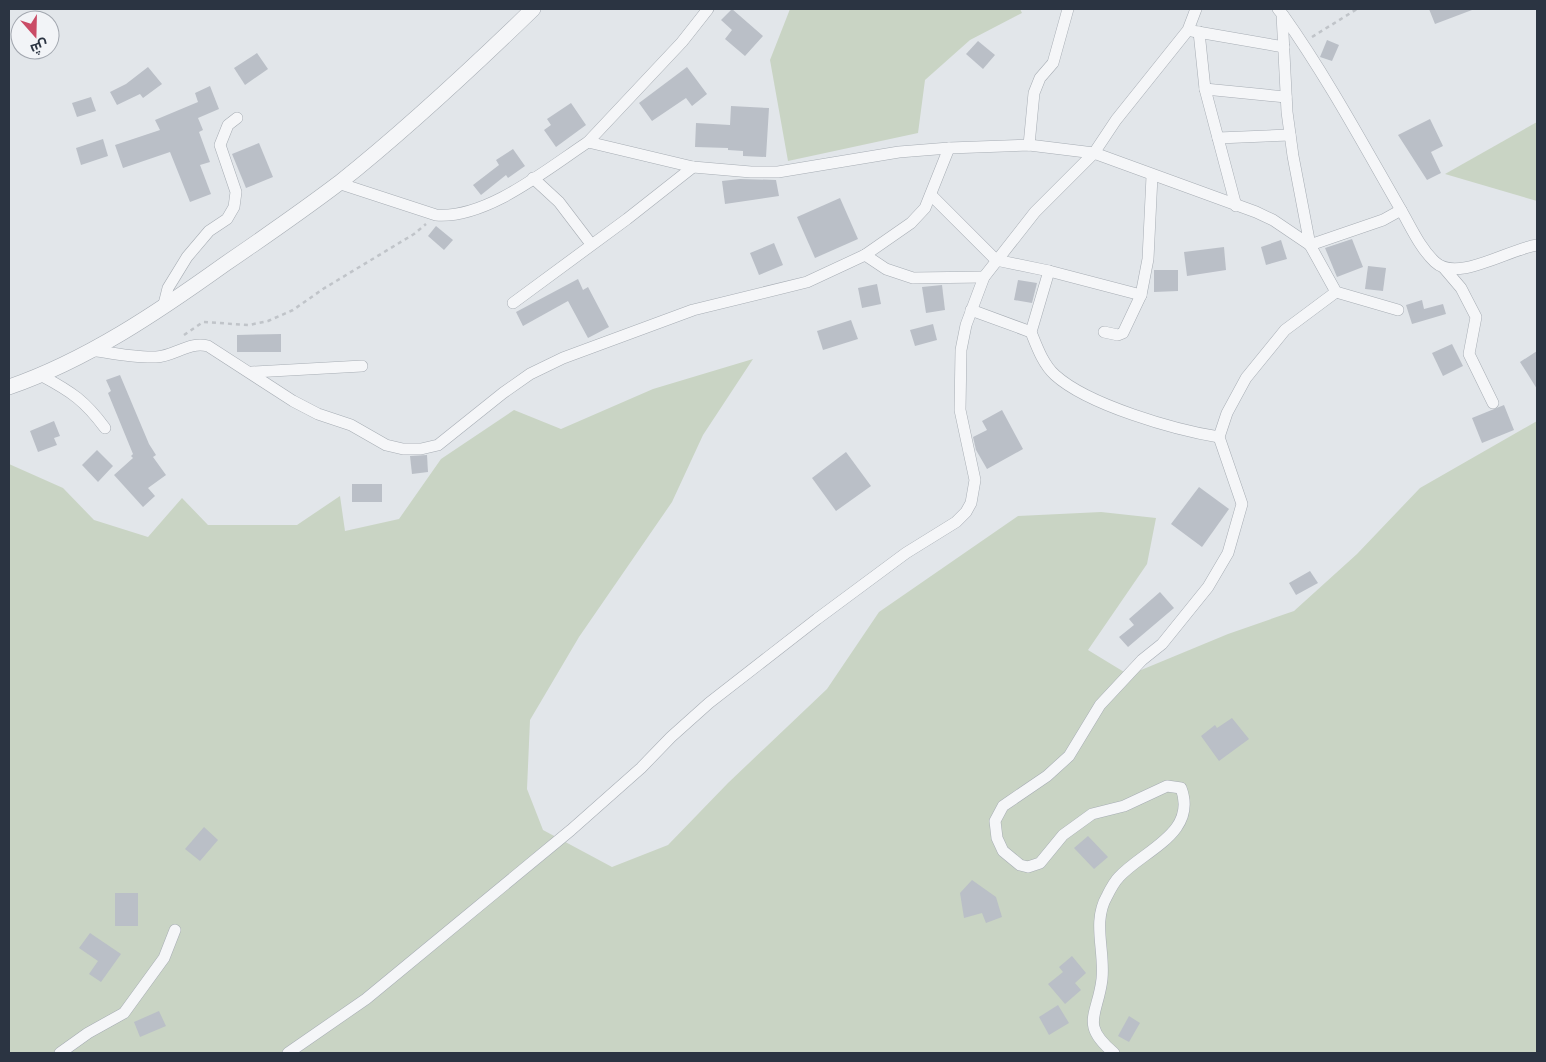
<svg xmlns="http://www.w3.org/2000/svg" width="1546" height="1062" font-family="'Archivo Narrow',Cairo,sans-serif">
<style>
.green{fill:#c9d4c4}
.building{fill:#babfc7}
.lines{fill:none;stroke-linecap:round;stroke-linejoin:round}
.minor-casing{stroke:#a7adb4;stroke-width:12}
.tertiary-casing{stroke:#a7adb4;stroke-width:16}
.path{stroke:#c0c4c9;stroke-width:2.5;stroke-dasharray:4 4;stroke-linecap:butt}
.minor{stroke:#f5f6f8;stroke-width:11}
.tertiary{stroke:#f5f6f8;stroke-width:15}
</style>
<rect width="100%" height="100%" fill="#e2e6ea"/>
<g class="green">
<polygon points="790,9 1020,9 1022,13 970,40 925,80 918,133 788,161 770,60"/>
<polygon points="1537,122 1537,201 1445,174"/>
<polygon points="753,359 703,435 672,502 579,637 530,720 527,789 543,830 612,867 668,845 728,783 827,689 879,612 1018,516 1101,512 1156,518 1147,564 1088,650 1129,675 1228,634 1294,611 1357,554 1420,488 1537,421 1537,1053 9,1053 9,464 63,488 94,520 148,537 182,498 208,525 297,525 340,496 345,531 399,519 441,459 514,410 561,429 653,389"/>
</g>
<g class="building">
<polygon points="732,9 763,36 745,56 725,39 732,30 721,20"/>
<polygon points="1429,9 1472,9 1472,10 1435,24"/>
<polygon points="1327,40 1339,45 1332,61 1320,57"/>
<polygon points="978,41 995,55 983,69 966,54"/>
<polygon points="257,53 268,69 245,85 234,68"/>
<polygon points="148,67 162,84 143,98 140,94 117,105 110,92 126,84"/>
<polygon points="687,67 707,94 692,106 686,98 652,121 639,103"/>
<polygon points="210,86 219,109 198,118 203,130 199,132 210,162 200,165 211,194 190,202 170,152 123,168 115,145 160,130 155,120 198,102 195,93"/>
<polygon points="91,97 96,111 77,117 72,103"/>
<polygon points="571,103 586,125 556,147 544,130 551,125 547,119"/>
<polygon points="731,106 769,108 766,157 743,156 743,151 728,150 728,148 695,147 696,123 730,125"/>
<polygon points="1430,119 1443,146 1431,152 1441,173 1427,180 1398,135"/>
<polygon points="103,139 108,156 81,165 76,148"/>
<polygon points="259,143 273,177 246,188 232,154"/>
<polygon points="513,149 525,166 508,178 506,175 481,195 473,185 499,165 496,160"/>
<polygon points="740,179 776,180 779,196 725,204 722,181"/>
<polygon points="840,198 858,239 815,258 797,217"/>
<polygon points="436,226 453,240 444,250 428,236"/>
<polygon points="1352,239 1363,267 1337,277 1325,248"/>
<polygon points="1281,240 1287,259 1266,265 1261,247"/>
<polygon points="774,243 783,265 759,275 750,253"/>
<polygon points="1224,247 1226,270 1187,276 1184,252"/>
<polygon points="1368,266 1386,268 1383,291 1365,289"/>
<polygon points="1154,270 1178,270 1178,291 1154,292"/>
<polygon points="578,279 583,290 588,287 609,327 588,338 568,301 523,326 516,312"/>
<polygon points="1018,280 1037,283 1032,303 1014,300"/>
<polygon points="877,284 881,304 862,308 858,288"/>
<polygon points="942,285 945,310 926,313 922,287"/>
<polygon points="1422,300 1424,309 1443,304 1446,314 1412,324 1406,305"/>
<polygon points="851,320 858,339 823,350 817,331"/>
<polygon points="933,324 937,340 915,346 910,330"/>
<polygon points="281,334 281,352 237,352 237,335"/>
<polygon points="1452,344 1463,366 1443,376 1432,353"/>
<polygon points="1537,351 1537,389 1520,362"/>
<polygon points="120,375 149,444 156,455 153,457 166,475 148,488 155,496 143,507 114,475 133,458 131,456 133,454 108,393 111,391 106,380"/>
<polygon points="1504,405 1514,430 1482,443 1472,418"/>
<polygon points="1002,410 1023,449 987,469 976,450 973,437 987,430 982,421"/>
<polygon points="54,421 60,436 54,438 57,445 38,452 30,431"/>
<polygon points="97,450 113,466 98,482 82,465"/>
<polygon points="846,452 871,486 836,511 812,478"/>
<polygon points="427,455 428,472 412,474 410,456"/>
<rect x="352" y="484" width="30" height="18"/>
<polygon points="1199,487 1229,509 1202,547 1171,524"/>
<polygon points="1310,571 1318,583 1296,595 1289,583"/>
<polygon points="1160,592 1174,608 1128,647 1119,637 1134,625 1129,619"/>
<polygon points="1232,718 1249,739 1219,761 1201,736 1215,725 1217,728"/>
<polygon points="204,827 218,840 200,861 185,849"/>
<polygon points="1088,836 1108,857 1094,869 1074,848"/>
<polygon points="972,880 996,897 1002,917 986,923 982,913 964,918 960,893"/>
<rect x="115" y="893" width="23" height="33"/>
<polygon points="90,933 121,954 101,982 89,974 98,961 79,948"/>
<polygon points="1072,956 1086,973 1075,983 1081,990 1065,1004 1048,984 1063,972 1059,967"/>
<polygon points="1058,1005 1069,1023 1049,1035 1039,1017"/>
<polygon points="159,1011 166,1026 140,1037 134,1022"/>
<polygon points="1129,1016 1140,1023 1129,1042 1118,1036"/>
</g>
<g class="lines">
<defs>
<g id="minor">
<path d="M1283,15C1327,77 1363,144 1401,210L1383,220L1310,245L1336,292L1398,310"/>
<polyline points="1192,31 1284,47"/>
<polyline points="1199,32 1205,89 1236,206"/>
<polyline points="1205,89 1286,97"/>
<polyline points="1218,138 1290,135"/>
<polyline points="588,142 682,42 708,9"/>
<polyline points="1029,145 1034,93 1040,78 1053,63 1068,9"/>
<polyline points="533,178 559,202 591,244"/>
<path d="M338,183L436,215C487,219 547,169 588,142L693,167L751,172H778L899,152L949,148L1029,145L1094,153L1256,212L1273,220L1310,245L1293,156L1287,112L1282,14L1278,9"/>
<polyline points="931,195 996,260 1049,271 1141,295"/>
<path d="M1401,210C1411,227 1420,248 1435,262C1457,283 1509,249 1537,245"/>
<polyline points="865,255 886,269 913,278 984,277"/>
<polyline points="1444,268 1461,288 1476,317 1469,354 1493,403"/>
<path d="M1049,271L1031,332C1037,347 1043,364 1055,375C1088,405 1175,430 1219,437"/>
<polyline points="513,303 627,219 693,167"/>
<polyline points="163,308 168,288 187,257 209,231 227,219 234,207 236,192 220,145 228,125 237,118"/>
<polyline points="971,310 1031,332"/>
<polyline points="1104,332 1118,335 1123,333 1141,295 1148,259 1152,176"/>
<path d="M91,350C112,353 135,358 156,357C175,356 189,341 208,346L293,401L318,414L351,425L386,445L403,449H421L438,445L503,393L530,374L563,358L693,310L807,282L865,255L911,223L925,208L949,148"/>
<polyline points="252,372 362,366"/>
<path d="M42,376C72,392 85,401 105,428"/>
<polyline points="60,1053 88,1033 124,1013 164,958 175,930"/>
<polyline points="288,1053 366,999 571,830 641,768 671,737 709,703 817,619 906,553 956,522 966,512 971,503 975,480 960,410 961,350 966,325 984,277 1035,212 1094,153 1116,120 1188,30 1196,9"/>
<path d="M1114,1053C1079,1024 1098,1015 1102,979C1105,950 1092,922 1107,896C1110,890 1114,882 1119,877C1144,850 1198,833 1181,788L1167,786L1124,806L1092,814L1063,835L1040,863L1028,867L1020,865L1003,851L997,838L995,821L1003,806L1047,776L1069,756L1100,705L1142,660L1162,644L1208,587L1228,553L1242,504L1219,437L1227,413L1246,378L1285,330L1336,292"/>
</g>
<path id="tertiary" d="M9,387C87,360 158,312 225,264C263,238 302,211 339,183C407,129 471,69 533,9"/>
</defs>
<use href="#minor" class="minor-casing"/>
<use href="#tertiary" class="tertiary-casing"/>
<g class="path">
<polyline points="1312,37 1357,9"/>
<polyline points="184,335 203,322 249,325 268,321 293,310 323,289 414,234 426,224"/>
</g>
<use href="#minor" class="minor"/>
<use href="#tertiary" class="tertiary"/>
</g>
<rect width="1546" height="1062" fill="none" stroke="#2b3442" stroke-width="20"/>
<g transform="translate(35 35) rotate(160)"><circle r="24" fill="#f2f4f7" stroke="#a2a7af"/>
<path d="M0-4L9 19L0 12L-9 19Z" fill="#ca4c66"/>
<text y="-8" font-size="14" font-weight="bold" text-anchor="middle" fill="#2b3442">ش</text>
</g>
</svg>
